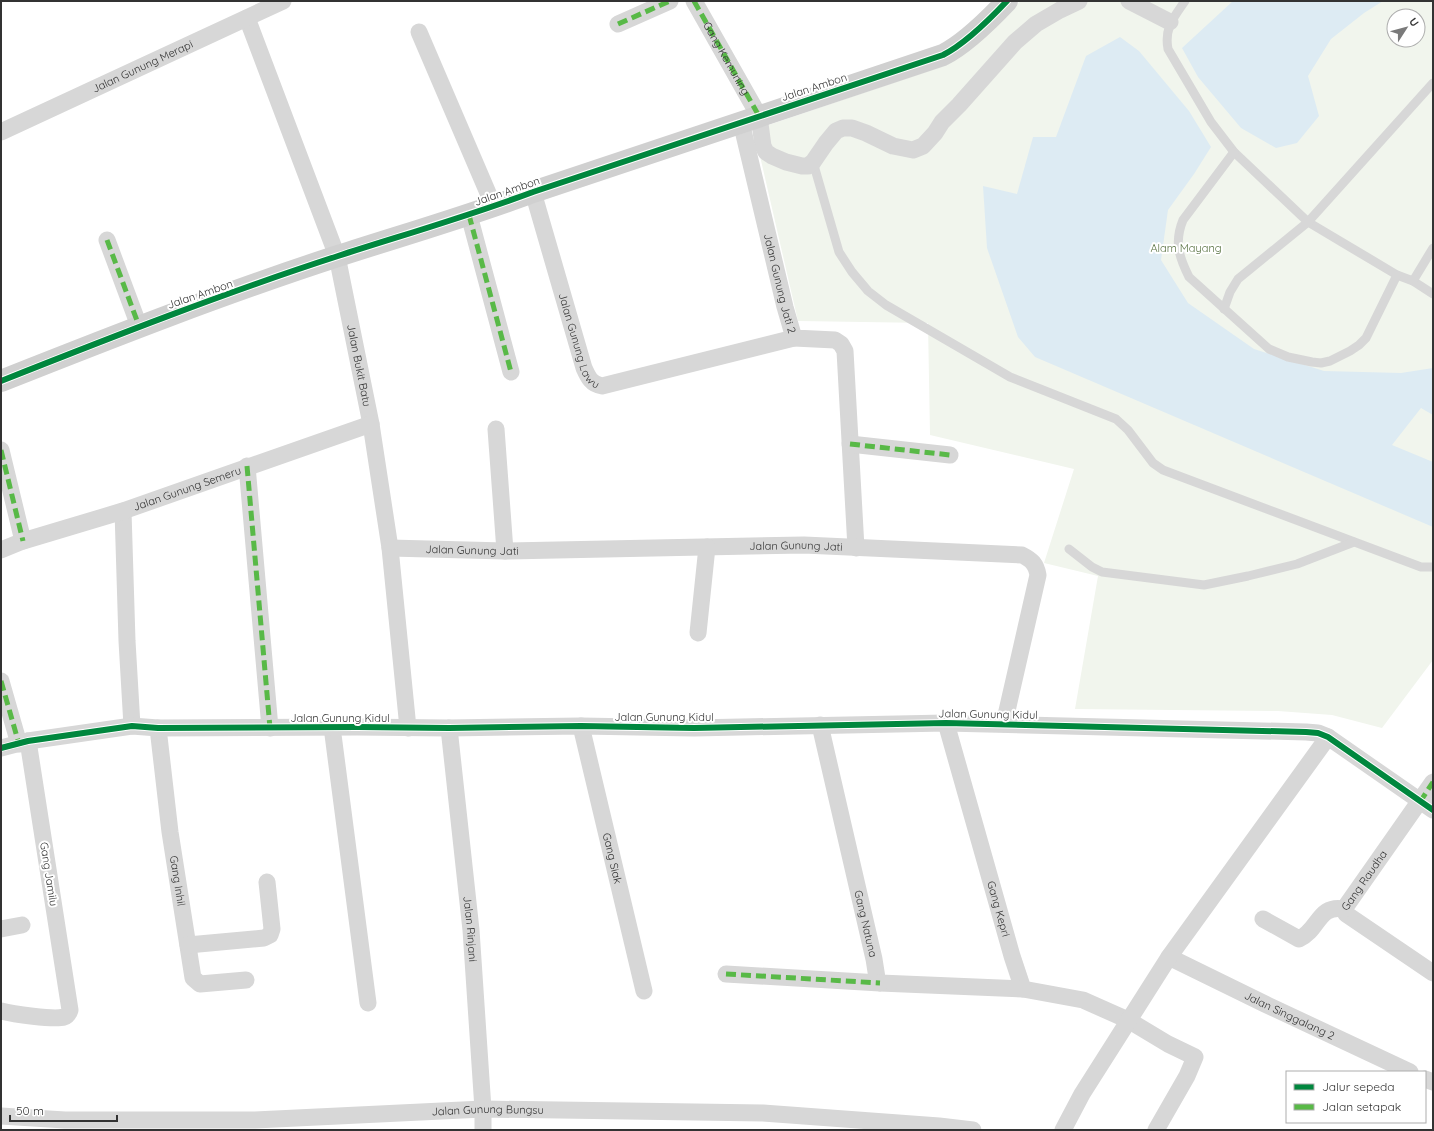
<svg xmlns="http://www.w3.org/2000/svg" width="1434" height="1131" font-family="Quicksand,sans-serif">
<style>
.green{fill:#f1f5ed;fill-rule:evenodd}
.water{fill:#ddebf3}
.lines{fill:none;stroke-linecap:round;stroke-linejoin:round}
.lane{stroke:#d7d7d7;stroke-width:9}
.street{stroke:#d7d7d7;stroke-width:17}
.secondary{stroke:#d0d0d0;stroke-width:22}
.quiet{stroke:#58b947;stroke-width:5;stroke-dasharray:10 5;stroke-linecap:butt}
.cycleway-casing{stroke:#fff;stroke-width:8}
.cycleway{stroke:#00873e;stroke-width:6}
.labels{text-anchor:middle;stroke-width:4;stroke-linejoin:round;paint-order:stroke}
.street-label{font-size:11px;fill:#333;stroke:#fff}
.park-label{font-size:11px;fill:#56703f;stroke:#fff}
</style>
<rect width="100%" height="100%" fill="#fff"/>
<path class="green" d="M1020,1H1433V660L1382,728L1332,715L1278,711L1075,709L1098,576L1044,563L1074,469L930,435L928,323L798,321L754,130L949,64L985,34ZM1394,16H1418V40H1394Z"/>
<g class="water">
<polygon points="1233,1 1383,1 1364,13 1331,39 1308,76 1319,116 1297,143 1276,148 1241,128 1198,77 1182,48"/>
<polygon points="1120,37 1139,51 1189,111 1211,147 1194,174 1168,210 1161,260 1188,303 1254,349 1324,371 1401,373 1433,368 1433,415 1421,408 1392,445 1433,462 1433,527 1035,357 1018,337 987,248 983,186 1017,194 1033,137 1056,137 1086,56"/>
</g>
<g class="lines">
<g class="lane">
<path d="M1185,1C1174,17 1164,28 1168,49L1211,122L1234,152L1308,222L1397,275L1413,281L1433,294"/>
<path d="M1234,152L1183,220C1174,242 1179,257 1189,277L1269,349L1288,357L1312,362L1321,363L1330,361L1350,351L1359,345L1366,338L1397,275"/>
<polyline points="813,162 839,252 852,272 868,291 886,305 1010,377 1116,419 1128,430 1153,463 1163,470 1421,567 1433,567"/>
<polyline points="1413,281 1433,248"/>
<polyline points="1224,309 1230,292 1238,279 1308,222 1433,83"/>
<polyline points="1069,549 1092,567 1102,572 1204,585 1248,576 1297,564 1354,542"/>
</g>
<g class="street">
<polyline points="694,1 759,116 763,146 766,152 772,156 786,162 802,166 808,166 813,162 826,143 836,131 843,128 852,128 866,133 893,146 913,150 923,146 935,133 942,122 959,105 1015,42 1036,24 1060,10 1079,1"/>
<polyline points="1129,1 1170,22"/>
<path id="s1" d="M247,18L337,256L371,424L390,548L408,728"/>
<polyline points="618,24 670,1"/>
<polyline points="419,32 494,207"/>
<path id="s2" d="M741,122L785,307L794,338L835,340L841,344L845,351L856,548"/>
<path id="s3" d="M1,132L283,1"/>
<path id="s4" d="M533,192L584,368C588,377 591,384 602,386L794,338"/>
<polyline points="469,215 511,372"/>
<polyline points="107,240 139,326"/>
<polyline points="496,429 505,551"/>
<polyline points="850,444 950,455"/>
<polyline points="1,450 23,541"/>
<polyline points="247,466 270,728"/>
<polyline points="123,511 127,641 132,726"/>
<path id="s5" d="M390,548L505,551L804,545L1022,555C1032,560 1036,564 1038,575L1004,724"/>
<path id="s6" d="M1,550L23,541L123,511L371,424"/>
<polyline points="698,633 707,547"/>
<polyline points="1,681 19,744"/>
<path id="s7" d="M946,723L1012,956L1023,989L1083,1000L1128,1020L1168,1044L1195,1057L1187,1076L1156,1130"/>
<path id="s8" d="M820,725L874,959L877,978L880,983L1023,989"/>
<path id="s9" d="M581,726L644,991"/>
<polyline points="332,727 368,1003"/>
<path id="s10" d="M158,728L170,832L193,978L200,984L246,980"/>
<path id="s11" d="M449,728L471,930L483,1109V1130"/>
<polyline points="1,748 28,741 132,726 158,728 357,727 449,728 581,726 694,728 946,723 1306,732 1318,733 1328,737 1433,810"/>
<path id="s12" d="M1344,909L1433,782"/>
<polyline points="1344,909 1346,914 1433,973"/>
<path d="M1263,919L1299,939C1319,930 1318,904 1344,909"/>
<polyline points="1,929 22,925"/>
<polyline points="188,945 264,938 270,935 272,929 267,882"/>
<path id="s13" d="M1169,957L1265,1004L1410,1072"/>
<polyline points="726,974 880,983"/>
<path d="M1,1011C12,1014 54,1020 64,1017C68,1016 69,1013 70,1010L28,741"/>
<polyline points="1425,1079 1433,1082"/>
<path id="s14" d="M1,1116L65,1120H255L483,1109L763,1113L939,1126L973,1130"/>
<polyline points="1063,1130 1082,1094 1169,957 1328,737"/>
</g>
<path class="secondary" d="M1,381C112,337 224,293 338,256C403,235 469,216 533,192L943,55C965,44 990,19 1007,1"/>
<g class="quiet">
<path id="s15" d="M694,1L759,116"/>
<polyline points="618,24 670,1"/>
<polyline points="469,215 511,372"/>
<polyline points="107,240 139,326"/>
<polyline points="850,444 950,455"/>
<polyline points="1,450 23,541"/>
<polyline points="247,466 270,728"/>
<polyline points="1,681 19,744"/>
<polyline points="1420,802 1433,782"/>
<polyline points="726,974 880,983"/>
</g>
<defs>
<g id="cycleway">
<path d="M1,381C112,337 224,293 338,256C403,235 469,216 533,192L943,55C965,44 990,19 1007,1"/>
<polyline points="1,748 28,741 132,726 158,728 357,727 449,728 581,726 694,728 946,723 1306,732 1318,733 1328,737 1433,810"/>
</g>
</defs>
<use href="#cycleway" class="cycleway-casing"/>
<use href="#cycleway" class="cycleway"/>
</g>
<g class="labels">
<g class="street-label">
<text dy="4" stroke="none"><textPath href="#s15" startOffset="66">Gang Kemuning</textPath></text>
<text dy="4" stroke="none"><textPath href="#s3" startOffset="156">Jalan Gunung Merapi</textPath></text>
<text transform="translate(814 87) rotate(-18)" y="4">Jalan Ambon</text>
<text transform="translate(507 191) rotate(-19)" y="4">Jalan Ambon</text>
<text dy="4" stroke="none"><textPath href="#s2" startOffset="166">Jalan Gunung Jati 2</textPath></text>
<text transform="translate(200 294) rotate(-19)" y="4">Jalan Ambon</text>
<text dy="4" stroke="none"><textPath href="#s4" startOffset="156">Jalan Gunung Lawu</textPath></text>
<text dy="4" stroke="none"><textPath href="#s1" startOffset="366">Jalan Bukit Batu</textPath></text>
<text dy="4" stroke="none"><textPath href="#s6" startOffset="196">Jalan Gunung Semeru</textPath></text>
<text dy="4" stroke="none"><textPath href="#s5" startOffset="406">Jalan Gunung Jati</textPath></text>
<text dy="4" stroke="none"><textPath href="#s5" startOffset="82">Jalan Gunung Jati</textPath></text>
<text transform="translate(988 714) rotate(1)" y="4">Jalan Gunung Kidul</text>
<text x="664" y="721">Jalan Gunung Kidul</text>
<text x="340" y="722">Jalan Gunung Kidul</text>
<text dy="4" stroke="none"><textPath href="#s9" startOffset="136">Gang Siak</textPath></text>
<text transform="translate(49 874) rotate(81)" y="4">Gang Jamilu</text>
<text dy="4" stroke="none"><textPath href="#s10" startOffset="154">Gang Inhil</textPath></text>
<text dy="4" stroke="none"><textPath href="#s12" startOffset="35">Gang Raudha</textPath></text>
<text dy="4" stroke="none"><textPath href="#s7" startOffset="193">Gang Kepri</textPath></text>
<text dy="4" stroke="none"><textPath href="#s8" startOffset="204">Gang Natuna</textPath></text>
<text dy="4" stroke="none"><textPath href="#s11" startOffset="202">Jalan Rinjani</textPath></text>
<text dy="4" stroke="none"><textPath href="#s13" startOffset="134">Jalan Singgalang 2</textPath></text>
<text dy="4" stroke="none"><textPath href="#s14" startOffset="487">Jalan Gunung Bungsu</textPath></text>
</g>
<g class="park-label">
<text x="1186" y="252">Alam Mayang</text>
</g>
</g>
<rect width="1434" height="1131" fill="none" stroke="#333333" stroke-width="4"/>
<rect x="1286" y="1071" width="140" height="52" fill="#ffffff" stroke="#adadad"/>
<rect x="1294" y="1084" width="20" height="6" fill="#00873e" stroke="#adadad"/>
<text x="1322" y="1091" font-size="12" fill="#333333">Jalur sepeda</text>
<rect x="1294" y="1104" width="20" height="6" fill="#58b947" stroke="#adadad"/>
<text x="1322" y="1111" font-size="12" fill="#333333">Jalan setapak</text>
<g transform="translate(1406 28) rotate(54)"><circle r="19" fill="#ffffff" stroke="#adadad"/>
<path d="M0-3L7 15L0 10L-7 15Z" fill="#7a7a7a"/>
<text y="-6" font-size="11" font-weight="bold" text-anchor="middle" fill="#333333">U</text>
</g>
<path d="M10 1115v6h107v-6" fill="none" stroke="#333333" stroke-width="2"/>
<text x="16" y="1115" font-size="12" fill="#333333" stroke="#ffffff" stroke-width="3" paint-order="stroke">50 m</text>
</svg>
